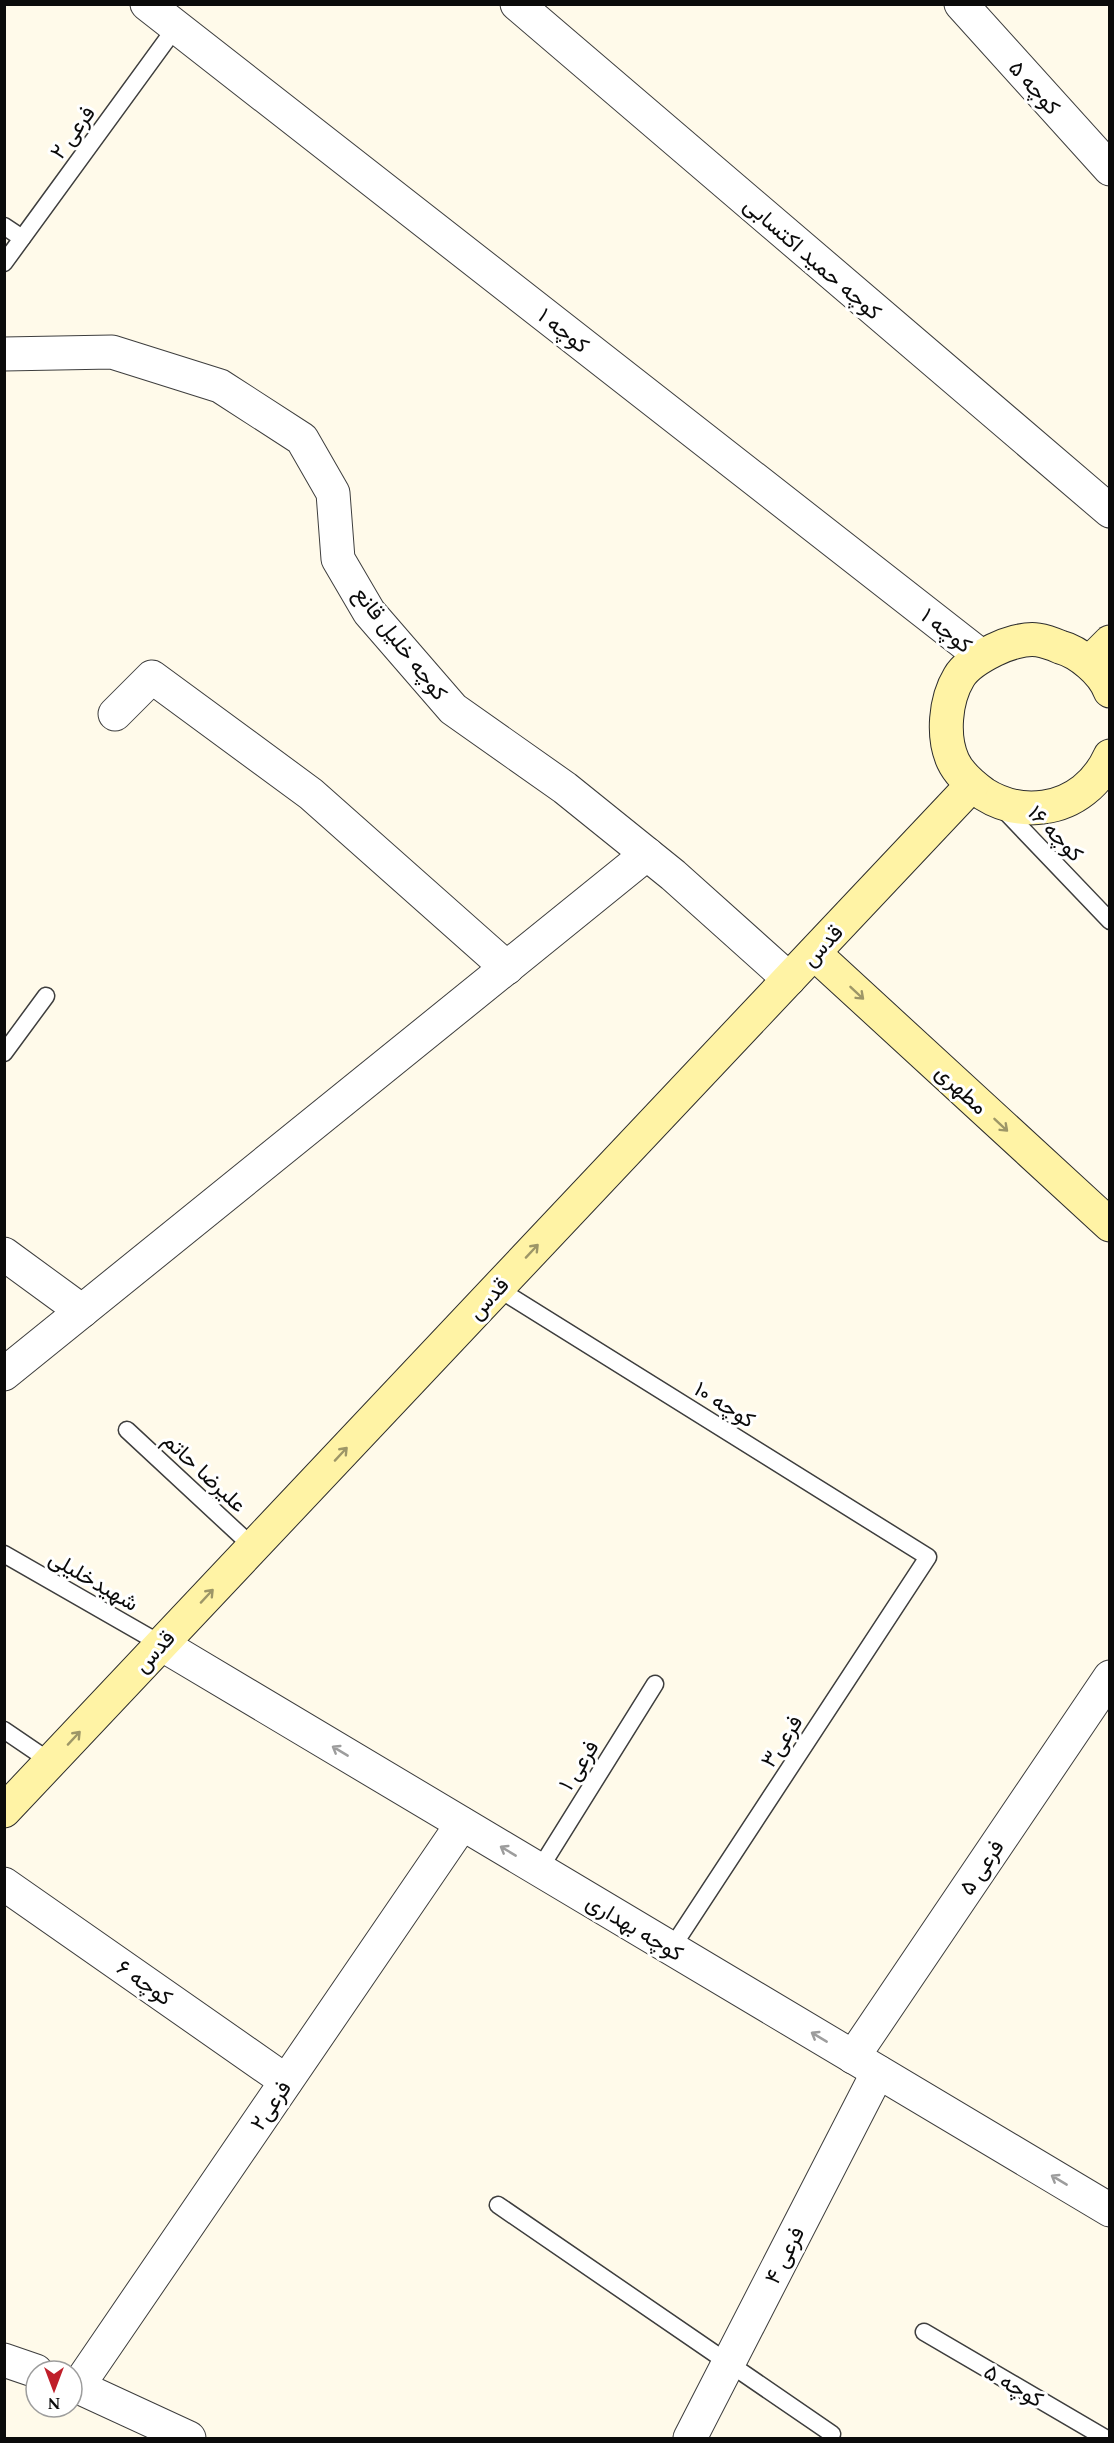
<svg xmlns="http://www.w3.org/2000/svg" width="1114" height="2443" font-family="Spectral,Vazirmatn,serif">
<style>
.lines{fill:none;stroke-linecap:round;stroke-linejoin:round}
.lane-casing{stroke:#3e3e3e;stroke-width:19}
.street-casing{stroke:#3e3e3e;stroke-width:35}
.secondary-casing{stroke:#2d2d2d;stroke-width:35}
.lane{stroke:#fff;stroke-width:16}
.street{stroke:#fff;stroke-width:33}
.secondary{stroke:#fff3a5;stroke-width:33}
.oneway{stroke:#9d9667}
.oneway2{stroke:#9d9d9d}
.labels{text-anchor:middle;stroke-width:6;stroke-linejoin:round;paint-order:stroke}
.street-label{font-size:22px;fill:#0b0b0b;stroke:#fff}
</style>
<rect width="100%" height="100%" fill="#fffaea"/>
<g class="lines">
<defs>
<g id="lane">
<polyline points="4,226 22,238"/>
<polyline points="4,263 176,27"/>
<polyline points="1002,808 1110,921"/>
<polyline points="4,1053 46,996"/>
<polyline points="497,1288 928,1557 671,1949"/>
<polyline points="127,1430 253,1547"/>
<polyline points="4,1554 161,1644"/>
<polyline points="4,1730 51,1762"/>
<polyline points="539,1870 655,1684"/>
<polyline points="498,2205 832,2434"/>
<polyline points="924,2332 1105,2438"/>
</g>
<g id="street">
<polyline points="147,4 981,656"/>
<polyline points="517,4 1110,511"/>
<polyline points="961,4 1110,169"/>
<polyline points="4,354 112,352 220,386 302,439 333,493 338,559 369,612 453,709 565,788 673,875 789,979"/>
<polyline points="115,714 152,677 311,794 507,968"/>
<polyline points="4,1254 82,1311"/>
<polyline points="4,1374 647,854"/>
<polyline points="161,1644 1110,2210"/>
<polyline points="4,1884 286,2081"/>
<polyline points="853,2057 1110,1677"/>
<polyline points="4,2360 36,2371"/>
<polyline points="72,2384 189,2438"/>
<polyline points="78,2386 462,1824"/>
<polyline points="690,2438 878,2072"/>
</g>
<g id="secondary">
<polyline points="1089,663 1110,642"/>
<path d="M1110,691C1103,672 1079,652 1060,647C1053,644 1045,641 1038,640C1024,638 1006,644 994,650C982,656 966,665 959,677C945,700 942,737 953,761C959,774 973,786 984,794C1003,806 1022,810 1044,807C1074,803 1098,783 1110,756"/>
<polyline points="814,953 1110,1225"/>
<polyline points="4,1811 972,785"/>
</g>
</defs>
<use href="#lane" class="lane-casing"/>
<use href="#street" class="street-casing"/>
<use href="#secondary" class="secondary-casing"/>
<use href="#lane" class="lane"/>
<use href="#street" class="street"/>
<use href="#secondary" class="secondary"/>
</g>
<defs><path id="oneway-shaft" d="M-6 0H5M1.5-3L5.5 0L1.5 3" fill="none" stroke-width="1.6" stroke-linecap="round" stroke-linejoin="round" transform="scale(1.5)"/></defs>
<g class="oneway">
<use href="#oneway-shaft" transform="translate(857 993) rotate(43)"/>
<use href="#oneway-shaft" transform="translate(1001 1125) rotate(43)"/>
<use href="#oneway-shaft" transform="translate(532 1251) rotate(-47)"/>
<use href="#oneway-shaft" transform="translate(341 1454) rotate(-47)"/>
<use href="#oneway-shaft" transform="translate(207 1596) rotate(-47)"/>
<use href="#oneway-shaft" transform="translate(74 1738) rotate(-47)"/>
</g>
<g class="oneway2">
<use href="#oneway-shaft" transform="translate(340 1751) rotate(-149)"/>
<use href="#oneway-shaft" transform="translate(508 1851) rotate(-149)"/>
<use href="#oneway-shaft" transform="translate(819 2037) rotate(-149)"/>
<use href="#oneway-shaft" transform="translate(1059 2180) rotate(-149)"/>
</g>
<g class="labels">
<g class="street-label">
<text transform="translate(1035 87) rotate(48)" y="8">کوچه ۵</text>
<text transform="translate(72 132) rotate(-54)" y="8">فرعی ۲</text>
<text transform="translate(813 258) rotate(41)" y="8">کوچه حمید اکتسابی</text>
<text transform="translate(564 330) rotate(38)" y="8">کوچه ۱</text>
<text transform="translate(947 630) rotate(38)" y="8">کوچه ۱</text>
<text transform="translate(401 643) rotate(52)" y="8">کوچه خلیل قانع</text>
<text transform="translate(1056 833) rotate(46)" y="8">کوچه ۱۶</text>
<text transform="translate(822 945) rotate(-46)" y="8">قدس</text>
<text transform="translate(962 1089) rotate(43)" y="8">مطهری</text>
<text transform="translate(488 1298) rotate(-47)" y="8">قدس</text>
<text transform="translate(725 1404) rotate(32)" y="8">کوچه ۱۰</text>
<text transform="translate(205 1472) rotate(43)" y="8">علیرضا حاتم</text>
<text transform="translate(94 1580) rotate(30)" y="8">شهیدخلیلی</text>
<text transform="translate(154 1651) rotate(-47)" y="8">قدس</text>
<text transform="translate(781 1741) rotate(-57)" y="8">فرعی۳</text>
<text transform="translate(578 1765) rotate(-58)" y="8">فرعی ۱</text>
<text transform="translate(981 1867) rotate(-56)" y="8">فرعی ۵</text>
<text transform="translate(635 1927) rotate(31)" y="8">کوچه بهداری</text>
<text transform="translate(145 1982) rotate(35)" y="8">کوچه ۶</text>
<text transform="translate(270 2105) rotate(-56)" y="8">فرعی۲</text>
<text transform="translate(784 2255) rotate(-63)" y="8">فرعی ۴</text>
<text transform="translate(1014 2385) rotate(30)" y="8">کوچه ۵</text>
</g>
</g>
<rect width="1114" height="2443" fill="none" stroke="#0b0b0b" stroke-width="12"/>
<g transform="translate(54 2389) rotate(180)"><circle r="28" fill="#ffffff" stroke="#9d9d9d" stroke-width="1.5"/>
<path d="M0-4.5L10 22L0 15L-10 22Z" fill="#c01f2a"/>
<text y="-9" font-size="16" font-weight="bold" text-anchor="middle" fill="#0b0b0b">N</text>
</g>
</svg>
